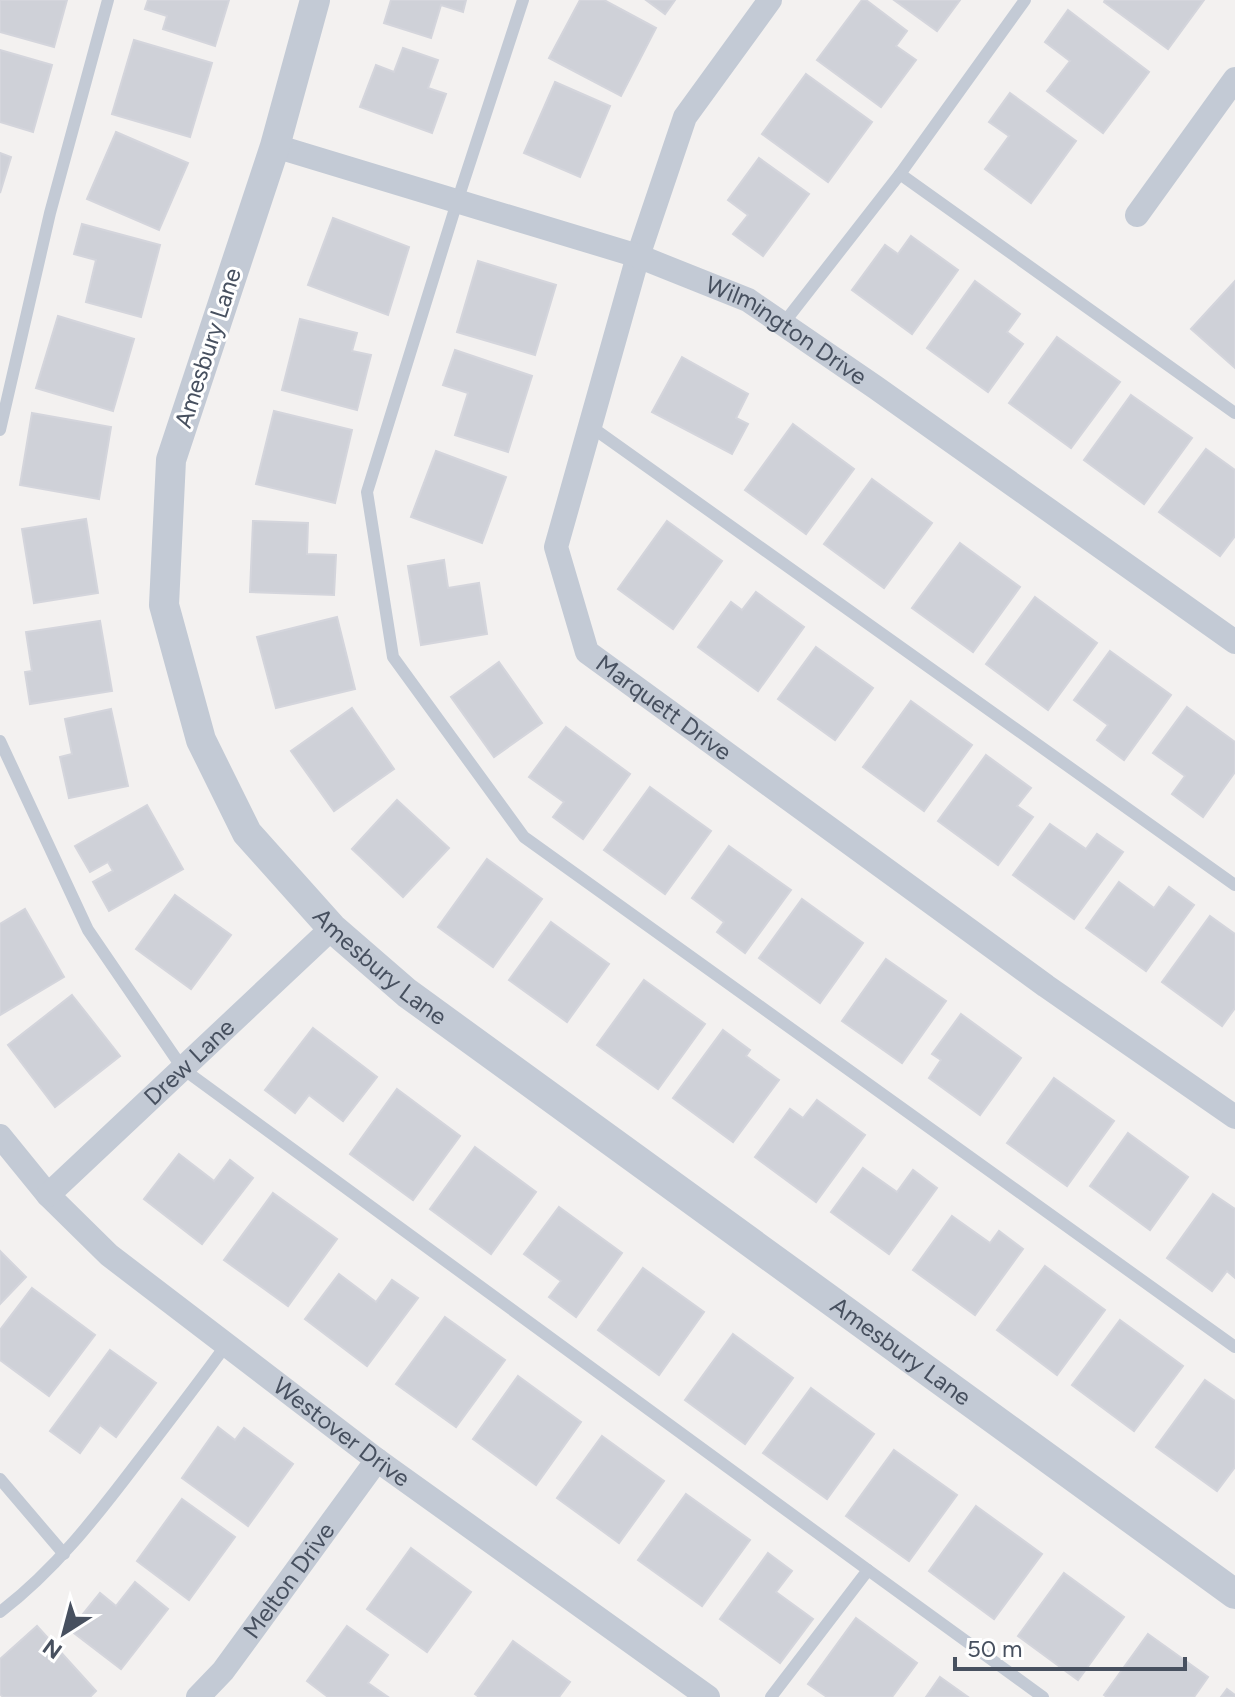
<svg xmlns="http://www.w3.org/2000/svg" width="1235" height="1697" font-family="Figtree,sans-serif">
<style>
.building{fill:#cfd1d8;stroke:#d4d5dc;stroke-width:2}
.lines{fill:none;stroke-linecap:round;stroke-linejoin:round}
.service{stroke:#c3cad5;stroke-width:12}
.minor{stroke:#c3cad5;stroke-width:24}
.tertiary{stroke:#c3cad5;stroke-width:30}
.labels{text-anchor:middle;stroke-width:6;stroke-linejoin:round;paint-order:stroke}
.street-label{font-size:24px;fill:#47505f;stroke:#fff}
</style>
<rect width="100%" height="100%" fill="#f3f1f0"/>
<g class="building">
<polygon points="0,0 67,0 54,47 0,32"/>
<polygon points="148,0 229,0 215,46 163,29 167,16 145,9"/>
<polygon points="391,0 466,0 463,12 441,5 431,38 384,23"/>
<polygon points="580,0 604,0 656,28 621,96 549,58"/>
<polygon points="646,0 675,0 665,14"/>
<polygon points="862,0 866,0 907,31 896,46 916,60 881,107 817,60"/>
<polygon points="894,0 960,0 937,31"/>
<polygon points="1105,0 1204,0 1168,49 1104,2"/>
<polygon points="1068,10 1149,72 1103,133 1047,91 1070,61 1045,42"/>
<polygon points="134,40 212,63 190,137 112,114"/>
<polygon points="403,48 438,60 428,88 446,94 432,133 360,107 376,65 394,72"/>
<polygon points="0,50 52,65 33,132 0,122"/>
<polygon points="806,74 872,122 828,182 762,134"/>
<polygon points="555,82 610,106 580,177 524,153"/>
<polygon points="1010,93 1076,141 1031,203 985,169 1009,136 989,122"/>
<polygon points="116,132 188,163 159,230 87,199"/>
<polygon points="0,153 11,157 0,193"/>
<polygon points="759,158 809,194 763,256 733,234 748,215 728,200"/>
<polygon points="333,218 409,247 388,315 308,285"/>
<polygon points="82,224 160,245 141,317 86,302 96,260 74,254"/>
<polygon points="911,236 958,270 912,334 852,290 885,245 898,254"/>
<polygon points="478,261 556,285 535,355 457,332"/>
<polygon points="975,281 1020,314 1007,332 1023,344 988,392 927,348"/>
<polygon points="1235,281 1235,368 1191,329"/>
<polygon points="58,316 134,339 113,411 36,388"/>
<polygon points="300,319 357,333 352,351 371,355 357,410 282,390"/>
<polygon points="1057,337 1120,382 1071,448 1009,403"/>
<polygon points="455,350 532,376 508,452 455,435 468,393 443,385"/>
<polygon points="682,357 748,394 736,418 748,424 732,454 652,412"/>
<polygon points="1131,395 1192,438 1144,504 1084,460"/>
<polygon points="274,411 352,430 335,503 256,484"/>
<polygon points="32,413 111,427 99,499 20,485"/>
<polygon points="793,424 854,469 806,534 745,490"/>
<polygon points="1206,449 1235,470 1235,536 1220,556 1159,512"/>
<polygon points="436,451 506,477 482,543 411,517"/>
<polygon points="872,479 932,523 884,588 824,544"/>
<polygon points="86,519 98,593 34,603 22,529"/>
<polygon points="253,521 308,523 307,554 336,555 334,595 250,592"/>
<polygon points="667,521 722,561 673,629 618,589"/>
<polygon points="960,543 1020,587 973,652 912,608"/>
<polygon points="444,560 448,588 479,583 487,634 421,645 408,566"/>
<polygon points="756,592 804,627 758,691 698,647 731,602 742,610"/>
<polygon points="1035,597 1097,643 1048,710 986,664"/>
<polygon points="337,617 355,689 276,708 257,637"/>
<polygon points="100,621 112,691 30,704 25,672 32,671 26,632"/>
<polygon points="816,647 873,688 835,740 778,699"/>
<polygon points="1110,651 1171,695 1124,760 1097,740 1108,725 1074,700"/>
<polygon points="499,662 542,723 494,757 451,697"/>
<polygon points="911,701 972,745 924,811 863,767"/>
<polygon points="1187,707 1235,742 1235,772 1203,817 1172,794 1185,776 1153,753"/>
<polygon points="352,708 394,769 334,811 291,751"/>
<polygon points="111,709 128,786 69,798 60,757 72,754 65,719"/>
<polygon points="566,727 630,774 583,839 553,817 564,802 529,777"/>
<polygon points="986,755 1031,788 1017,806 1033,817 998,865 938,821"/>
<polygon points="650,787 711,831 665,894 604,850"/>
<polygon points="397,800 449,848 403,897 352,849"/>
<polygon points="147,805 183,869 109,911 93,882 113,871 108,862 90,872 75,846"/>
<polygon points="1050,824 1086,849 1097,834 1123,852 1074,919 1013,875"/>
<polygon points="729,846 791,890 745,953 717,932 724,922 692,898"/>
<polygon points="487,859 542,899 493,967 438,927"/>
<polygon points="1119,882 1154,908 1169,887 1194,905 1146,971 1086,928"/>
<polygon points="175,895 231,935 191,989 136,949"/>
<polygon points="802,899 863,943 820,1003 759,958"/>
<polygon points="25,909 64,977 0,1015 0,924"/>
<polygon points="1210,916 1235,934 1235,1008 1222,1026 1162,982"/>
<polygon points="551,922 609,964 567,1022 509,980"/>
<polygon points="886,959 946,1001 902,1063 842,1021"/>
<polygon points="644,980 705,1024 658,1089 597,1045"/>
<polygon points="72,995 120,1056 55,1107 8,1045"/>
<polygon points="961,1014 1021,1058 980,1115 929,1078 941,1060 932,1054"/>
<polygon points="313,1028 377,1077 343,1121 309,1095 295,1113 265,1090"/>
<polygon points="723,1030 750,1050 746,1056 779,1080 733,1142 673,1098"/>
<polygon points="1054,1078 1114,1121 1067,1186 1007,1143"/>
<polygon points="397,1089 460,1136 413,1200 350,1154"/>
<polygon points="817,1100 865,1135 816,1202 755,1157 790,1109 803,1118"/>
<polygon points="1128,1133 1188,1177 1150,1230 1090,1186"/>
<polygon points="475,1147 536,1192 491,1254 430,1209"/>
<polygon points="179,1154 214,1181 230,1160 253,1178 202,1244 144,1199"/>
<polygon points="863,1168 897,1192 913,1170 937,1188 889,1254 831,1212"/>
<polygon points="273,1193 337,1239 288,1306 224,1260"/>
<polygon points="1213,1194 1235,1209 1235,1278 1227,1271 1212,1291 1167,1258"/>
<polygon points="559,1207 622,1253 576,1317 549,1297 561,1281 524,1254"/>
<polygon points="952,1216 990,1243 999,1231 1023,1249 975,1315 913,1270"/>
<polygon points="0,1251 26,1277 0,1304"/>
<polygon points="1045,1266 1105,1310 1057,1375 997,1330"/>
<polygon points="643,1268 704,1312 659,1375 598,1330"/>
<polygon points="339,1274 376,1302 392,1280 418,1298 367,1366 305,1319"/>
<polygon points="32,1288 95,1335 49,1396 0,1360 0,1330"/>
<polygon points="445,1317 505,1360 456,1427 396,1384"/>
<polygon points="1120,1320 1183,1366 1134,1431 1072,1385"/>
<polygon points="733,1334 793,1378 745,1444 685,1400"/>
<polygon points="110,1350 156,1383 116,1437 100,1425 80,1453 50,1431"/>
<polygon points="518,1376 581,1422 536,1485 473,1439"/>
<polygon points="1205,1380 1235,1401 1235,1467 1217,1491 1156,1447"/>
<polygon points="811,1388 874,1434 827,1499 763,1453"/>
<polygon points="218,1427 235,1440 244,1428 293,1464 248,1526 182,1478"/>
<polygon points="602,1436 664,1481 619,1543 557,1498"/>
<polygon points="894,1450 957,1495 909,1561 846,1516"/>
<polygon points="686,1494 750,1540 702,1606 638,1560"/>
<polygon points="182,1499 235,1537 189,1600 137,1561"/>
<polygon points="976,1506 1042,1554 994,1619 929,1571"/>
<polygon points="411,1548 471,1592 427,1652 367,1609"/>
<polygon points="768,1553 792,1571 776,1592 813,1619 780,1663 720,1619"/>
<polygon points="1064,1573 1124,1617 1078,1680 1018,1636"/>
<polygon points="135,1582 168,1609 121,1669 70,1630 100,1593 116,1606"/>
<polygon points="856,1618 917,1663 892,1697 827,1697 808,1684"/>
<polygon points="37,1626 96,1691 90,1697 3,1697 0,1694 0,1659"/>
<polygon points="347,1626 388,1655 368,1683 388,1697 328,1697 307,1681"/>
<polygon points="1148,1634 1208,1677 1194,1697 1107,1697 1104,1695"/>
<polygon points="513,1641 570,1682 559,1697 479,1697 475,1694"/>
<polygon points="940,1677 968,1697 926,1697"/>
<polygon points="1227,1689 1235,1695 1235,1697 1221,1697"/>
</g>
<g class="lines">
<g class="service">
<polyline points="523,0 457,202 367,492 393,657 524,837 1235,1347"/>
<polyline points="900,174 1235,413"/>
<polyline points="783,324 900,174 1025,0"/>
<polyline points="590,426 1235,885"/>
<polyline points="0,430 50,213 108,0"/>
<polyline points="0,741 88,930 183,1069 868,1570 771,1697"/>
<polyline points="0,1479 64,1554"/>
<polyline points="868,1570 1043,1697"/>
<path d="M0,1612C54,1571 96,1517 137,1463C167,1424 197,1385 226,1345"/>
</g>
<g class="minor">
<path id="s1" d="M770,0L685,117L638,256L556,547L587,652L1046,986L1235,1117"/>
<path id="s2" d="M275,146L638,256L748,300L875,387L1235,642"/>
<polyline points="1137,215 1235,79"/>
<path id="s3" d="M0,1136L48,1195L109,1255L377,1460L708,1697"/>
<path id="s4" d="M48,1195L332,928"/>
<path id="s5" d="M198,1697L223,1671L377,1460"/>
</g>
<path class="tertiary" id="s6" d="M315,0L275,146L171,460L164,605L201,740L247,833L332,928L407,993L1235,1594"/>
</g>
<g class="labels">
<g class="street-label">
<text dy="8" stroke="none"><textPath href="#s2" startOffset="546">Wilmington Drive</textPath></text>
<text transform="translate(208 348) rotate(-72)" y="8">Amesbury Lane</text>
<text dy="8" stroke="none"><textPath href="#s1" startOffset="798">Marquett Drive</textPath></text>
<text dy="8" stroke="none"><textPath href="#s6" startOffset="1060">Amesbury Lane</textPath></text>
<text dy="8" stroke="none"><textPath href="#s4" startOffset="194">Drew Lane</textPath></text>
<text dy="8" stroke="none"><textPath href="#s6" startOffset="1708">Amesbury Lane</textPath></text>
<text dy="8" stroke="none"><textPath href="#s3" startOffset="454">Westover Drive</textPath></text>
<text dy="8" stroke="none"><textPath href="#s5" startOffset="148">Melton Drive</textPath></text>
</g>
</g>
<g transform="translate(64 1633) rotate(216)" stroke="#ffffff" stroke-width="6" paint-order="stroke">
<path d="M0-6L14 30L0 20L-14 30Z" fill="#47505f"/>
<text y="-12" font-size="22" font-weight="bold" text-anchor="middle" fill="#47505f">N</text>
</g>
<path d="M955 1657v12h230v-12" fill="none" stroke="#47505f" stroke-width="4"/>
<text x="967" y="1657" font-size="24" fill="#47505f" stroke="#ffffff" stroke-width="6" paint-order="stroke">50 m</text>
</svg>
